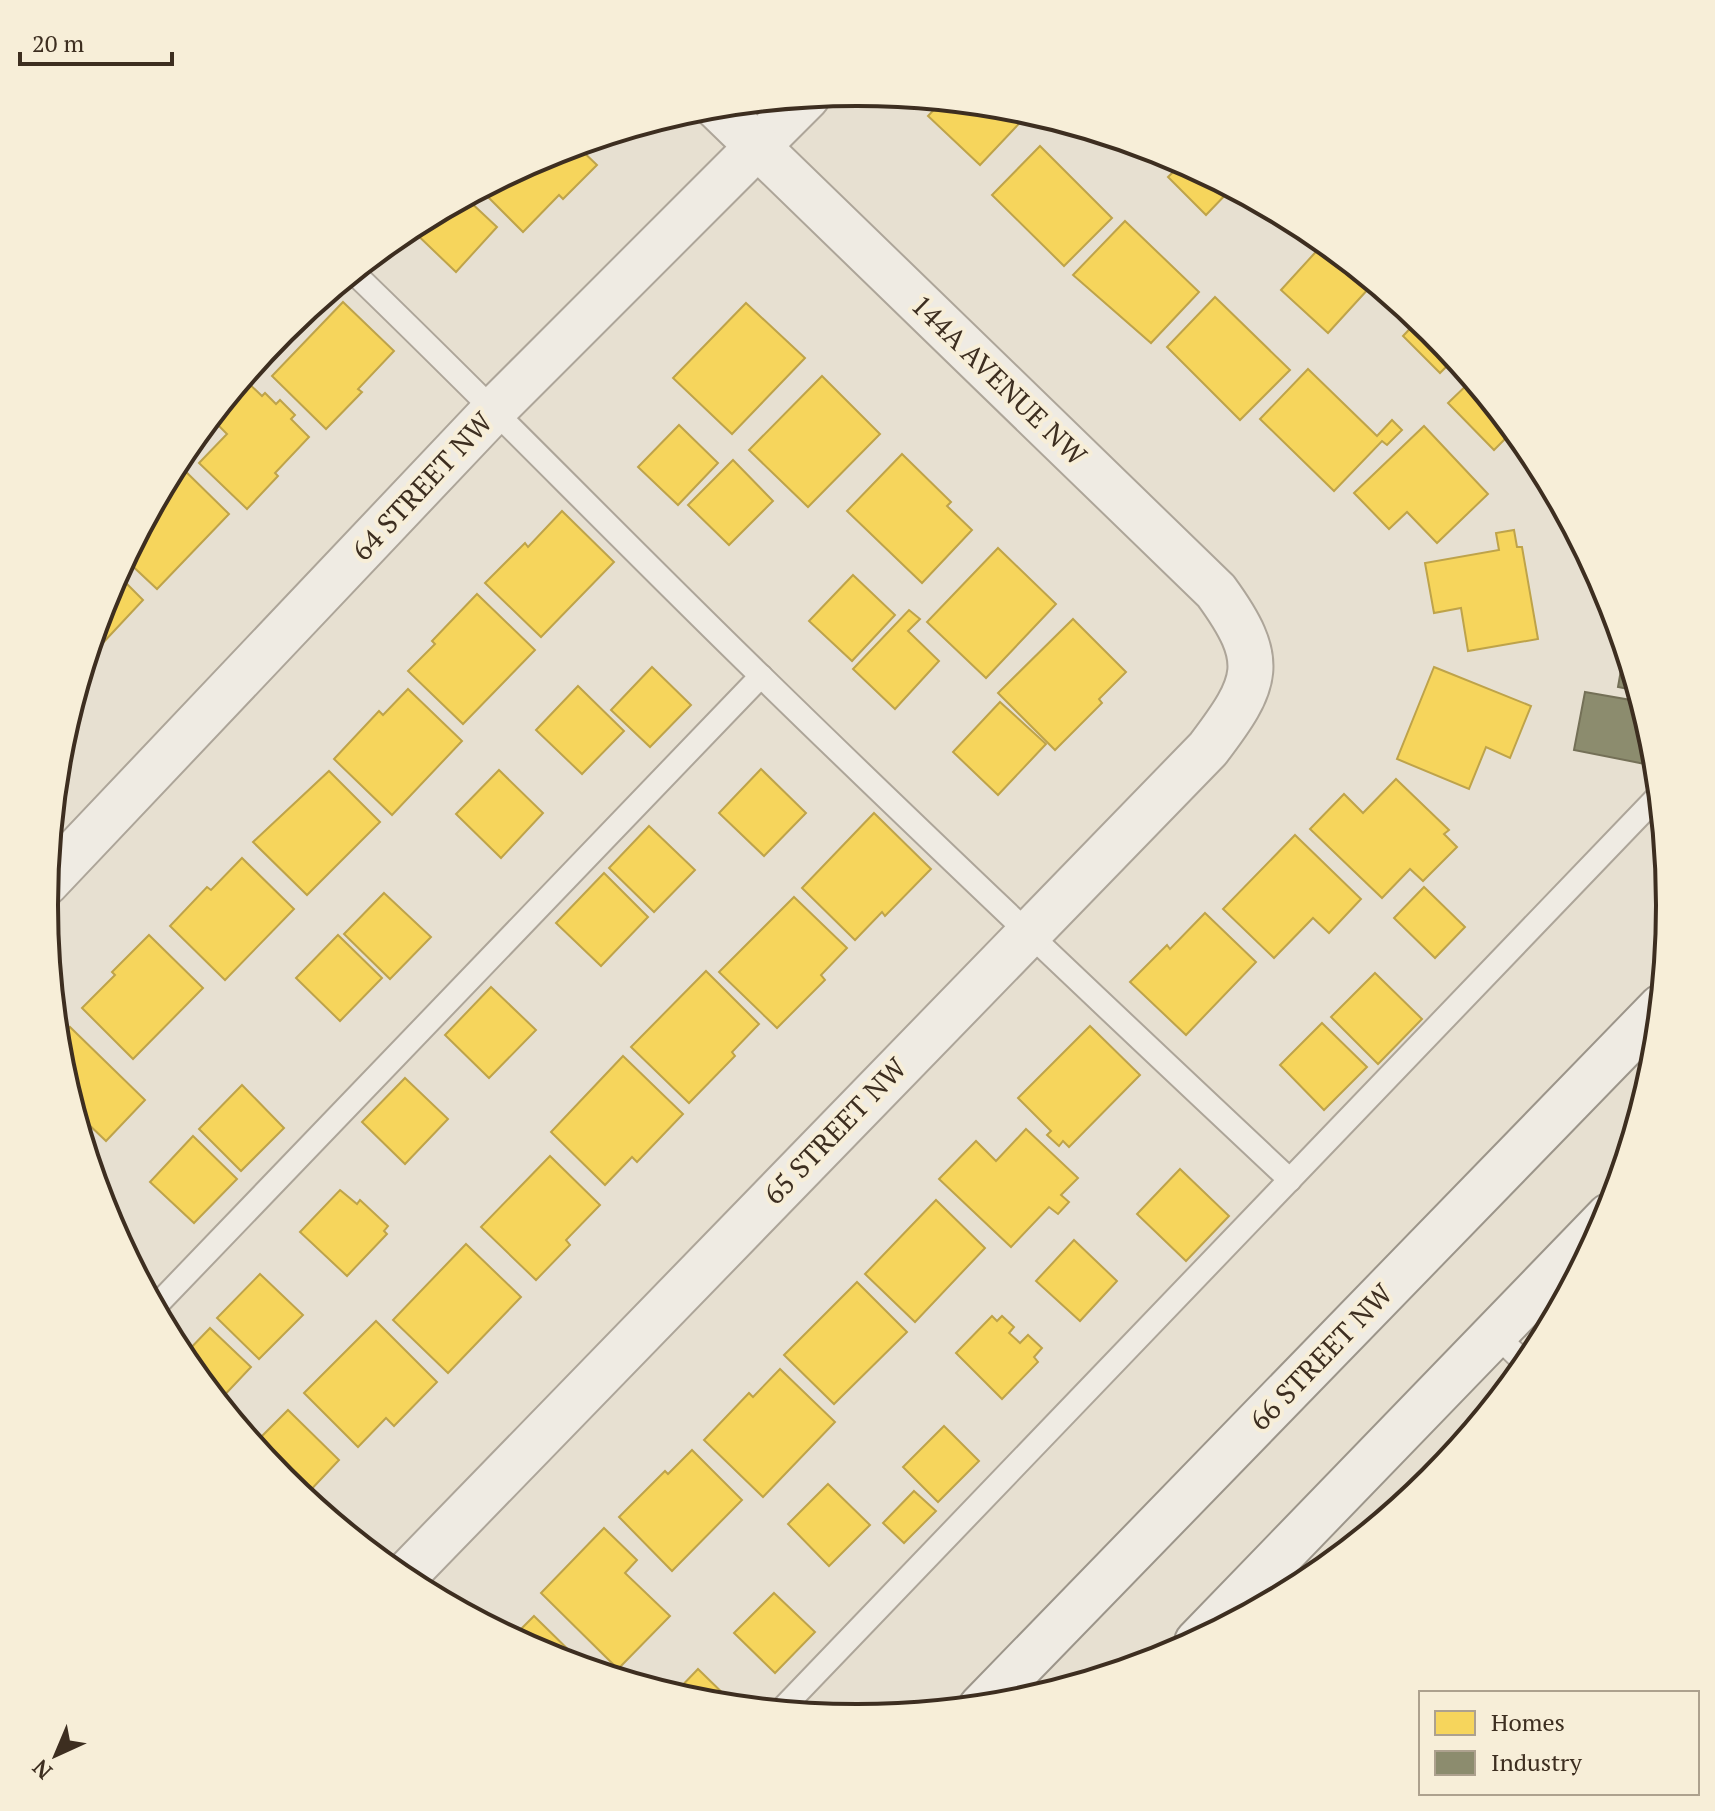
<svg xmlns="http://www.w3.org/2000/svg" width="1715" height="1811" font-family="'PT Serif',serif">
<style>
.homes{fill:#f6d55c;stroke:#bea34a;stroke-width:2}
.industry{fill:#8c8c6e;stroke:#747057;stroke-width:2}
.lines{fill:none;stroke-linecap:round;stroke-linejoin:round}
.service-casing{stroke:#ada599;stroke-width:26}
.minor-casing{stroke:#ada599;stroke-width:48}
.secondary-casing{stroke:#9c958a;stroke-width:48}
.service{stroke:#efebe3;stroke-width:22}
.minor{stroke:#efebe3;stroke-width:44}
.secondary{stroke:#efebe3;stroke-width:44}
.labels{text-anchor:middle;stroke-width:8;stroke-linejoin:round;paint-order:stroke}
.street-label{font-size:28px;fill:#3d2e20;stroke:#f7eed8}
.rim{fill:none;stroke:#3d2e20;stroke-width:4}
</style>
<rect width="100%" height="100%" fill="#e7e0d1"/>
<g class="homes">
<polygon points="943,100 1017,108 1030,112 980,165 928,116"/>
<polygon points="576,145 597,165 563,199 559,195 523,232 480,189 547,154"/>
<polygon points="1040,146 1112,218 1064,266 992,195"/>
<polygon points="1183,162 1232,188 1206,215 1168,177"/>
<polygon points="465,197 497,227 456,272 409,227"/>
<polygon points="1125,221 1199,292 1151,343 1073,275"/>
<polygon points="1323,244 1370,287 1328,333 1281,290"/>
<polygon points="1215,297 1290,370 1240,420 1167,347"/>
<polygon points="343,302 394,351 358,389 362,392 326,429 272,376"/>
<polygon points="746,303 805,358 732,434 673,378"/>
<polygon points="1419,319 1433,331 1455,358 1440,373 1403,336"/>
<polygon points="1308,369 1377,436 1392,420 1402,430 1387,445 1382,441 1334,491 1260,419"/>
<polygon points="822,376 880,434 808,507 749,450"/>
<polygon points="243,378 262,396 265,393 276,404 280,400 295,415 291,419 309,437 275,473 278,476 247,509 199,463 227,434 211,418"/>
<polygon points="1473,379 1514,430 1494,450 1448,403"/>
<polygon points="679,425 718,463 678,505 638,467"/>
<polygon points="1424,426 1488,494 1437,543 1407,512 1389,529 1354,493"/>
<polygon points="902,454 951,502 947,506 972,530 922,583 847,511"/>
<polygon points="733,460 773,501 729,545 688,505"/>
<polygon points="178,464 229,514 157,589 125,559"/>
<polygon points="562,511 614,562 541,637 485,583 525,543 528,547"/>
<polygon points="1514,530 1517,547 1522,547 1538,639 1468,651 1461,608 1434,613 1425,563 1499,550 1496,533"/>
<polygon points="998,548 1056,604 986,678 927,622"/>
<polygon points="117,574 143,600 86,661 106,594"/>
<polygon points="853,575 895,615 852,661 809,621"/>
<polygon points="477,594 535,650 463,724 408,671 435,644 432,641"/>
<polygon points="909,610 920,619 908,631 939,661 895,709 853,669"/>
<polygon points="1073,619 1126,672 1099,699 1102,703 1055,750 998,693"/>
<polygon points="652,667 691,705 650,747 611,710"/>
<polygon points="1434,667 1531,706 1510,758 1486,747 1469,789 1397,759"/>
<polygon points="578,686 624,731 582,774 536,730"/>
<polygon points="408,689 462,741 392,815 334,759 379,711 383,715"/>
<polygon points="1000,702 1046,744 998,795 953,752"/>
<polygon points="761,769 806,813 764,856 719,813"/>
<polygon points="499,770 543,813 501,858 456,814"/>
<polygon points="329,771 380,822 307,895 253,842"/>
<polygon points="1396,779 1449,830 1444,834 1457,847 1423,881 1410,869 1382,898 1310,829 1344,794 1363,813"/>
<polygon points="874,813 931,869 885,916 882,912 855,940 802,888"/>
<polygon points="649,826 695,870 654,912 609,868"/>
<polygon points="1295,835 1361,899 1329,933 1313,918 1274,958 1223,909"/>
<polygon points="242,858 294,909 225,980 170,926 207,887 211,890"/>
<polygon points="604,873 648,917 601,966 556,923"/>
<polygon points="1424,887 1465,927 1435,958 1394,918"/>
<polygon points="384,893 431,937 390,979 344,934"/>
<polygon points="794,897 847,948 821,975 825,980 777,1028 719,972"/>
<polygon points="1205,913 1256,962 1186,1035 1130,982 1167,945 1170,949"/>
<polygon points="149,935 203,988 133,1059 82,1008 115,975 112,972"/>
<polygon points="338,935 382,978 340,1021 296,978"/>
<polygon points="706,971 759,1024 732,1052 735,1056 689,1103 631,1047"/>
<polygon points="1375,973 1422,1019 1378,1064 1331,1017"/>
<polygon points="491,987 536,1030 489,1078 445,1035"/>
<polygon points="1322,1023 1367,1067 1324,1110 1280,1065"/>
<polygon points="1090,1026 1140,1075 1069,1147 1063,1141 1059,1146 1047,1135 1051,1131 1018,1098"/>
<polygon points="70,1027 145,1100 106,1141 85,1121 79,1127 60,1064 57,1040"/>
<polygon points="623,1056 683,1114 637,1162 632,1157 605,1185 551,1132"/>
<polygon points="405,1078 448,1119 405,1164 362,1122"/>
<polygon points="242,1085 284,1128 241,1171 199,1129"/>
<polygon points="1026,1129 1078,1178 1061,1195 1069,1202 1058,1214 1049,1207 1011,1247 939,1179 976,1141 996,1161"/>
<polygon points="193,1136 237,1179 194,1223 150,1182"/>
<polygon points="550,1156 600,1205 566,1240 570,1245 536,1280 481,1227"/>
<polygon points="1180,1169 1229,1216 1186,1261 1137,1214"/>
<polygon points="340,1190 357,1204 360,1200 388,1226 384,1231 387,1234 347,1276 300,1232"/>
<polygon points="936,1200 985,1248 915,1322 865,1274"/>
<polygon points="1074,1240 1117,1281 1080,1321 1036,1281"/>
<polygon points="466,1244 521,1297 448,1373 393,1320"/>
<polygon points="260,1274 303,1315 259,1359 217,1318"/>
<polygon points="857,1282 907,1332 834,1404 784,1355"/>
<polygon points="992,1316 997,1321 1002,1316 1014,1327 1009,1333 1020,1343 1028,1335 1042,1348 1034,1357 1038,1362 1002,1399 956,1353"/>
<polygon points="376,1321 437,1382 394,1426 386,1418 358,1447 304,1393"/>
<polygon points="210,1328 251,1367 218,1402 181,1358"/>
<polygon points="780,1369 835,1422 763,1497 704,1440 749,1393 753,1397"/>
<polygon points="288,1410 339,1460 305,1496 307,1498 305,1500 282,1480 253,1445"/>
<polygon points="944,1426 979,1461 938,1502 903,1467"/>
<polygon points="692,1450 742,1500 672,1571 619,1517 665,1471 668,1474"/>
<polygon points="828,1484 870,1525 829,1566 788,1524"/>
<polygon points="914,1491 936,1511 904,1543 883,1523"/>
<polygon points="604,1528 637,1560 625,1573 670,1616 618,1669 541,1593"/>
<polygon points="774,1593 815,1632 775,1673 734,1633"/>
<polygon points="534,1616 589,1670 546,1657 511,1639"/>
<polygon points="698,1669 737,1707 698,1703 673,1695"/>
</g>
<g class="industry">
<polygon points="1625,647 1638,691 1618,687"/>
<polygon points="1585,692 1642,702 1651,732 1645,764 1574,750"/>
</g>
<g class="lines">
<defs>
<g id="service">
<path d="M353,272C492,406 625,544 763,678C936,847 1113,1014 1290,1180"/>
<polyline points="154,1308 761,676"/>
<polyline points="1495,1334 1527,1365"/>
<polyline points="1012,1675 1036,1697"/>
<polyline points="780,1711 1660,794"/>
</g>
<g id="minor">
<polyline points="46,883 495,409 807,97"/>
<path d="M402,1579L1208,749C1259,682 1267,661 1216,591L716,106"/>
</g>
<g id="secondary">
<polyline points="1197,1642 1609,1216"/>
<polyline points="981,1707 1661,1007"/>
</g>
</defs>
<use href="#service" class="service-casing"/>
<use href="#minor" class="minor-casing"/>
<use href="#secondary" class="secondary-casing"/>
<use href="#service" class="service"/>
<use href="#minor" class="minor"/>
<use href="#secondary" class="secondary"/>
</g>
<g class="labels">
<g class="street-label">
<text transform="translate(999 380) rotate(44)" y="10">144A AVENUE NW</text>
<text transform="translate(422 486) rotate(-47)" y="10">64 STREET NW</text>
<text transform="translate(835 1131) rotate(-46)" y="10">65 STREET NW</text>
<text transform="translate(1321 1357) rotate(-46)" y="10">66 STREET NW</text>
</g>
</g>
<path d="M0 0H1715V1811H0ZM58 905a799 799 0 1 1 1598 0a799 799 0 1 1-1598 0Z" fill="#f7eed8" fill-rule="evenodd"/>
<path class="rim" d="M58 905a799 799 0 1 1 1598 0a799 799 0 1 1-1598 0Z"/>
<rect x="1419" y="1691" width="280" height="104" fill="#f7eed8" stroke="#ada18e" stroke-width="2"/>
<rect x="1435" y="1711" width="40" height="24" fill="#f6d55c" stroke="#ada18e" stroke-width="2"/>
<text x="1491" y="1731" font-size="24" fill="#3d2e20">Homes</text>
<rect x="1435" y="1751" width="40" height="24" fill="#8c8c6e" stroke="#ada18e" stroke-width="2"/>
<text x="1491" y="1771" font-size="24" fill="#3d2e20">Industry</text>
<g transform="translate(56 1755) rotate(224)" stroke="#f7eed8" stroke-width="6" paint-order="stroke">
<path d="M0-6L14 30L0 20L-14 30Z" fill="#3d2e20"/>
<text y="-12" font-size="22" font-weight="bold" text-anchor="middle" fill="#3d2e20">N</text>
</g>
<path d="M20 52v12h152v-12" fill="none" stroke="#3d2e20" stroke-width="4"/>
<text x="32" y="52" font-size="24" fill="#3d2e20" stroke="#f7eed8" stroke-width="6" paint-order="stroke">20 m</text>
</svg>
